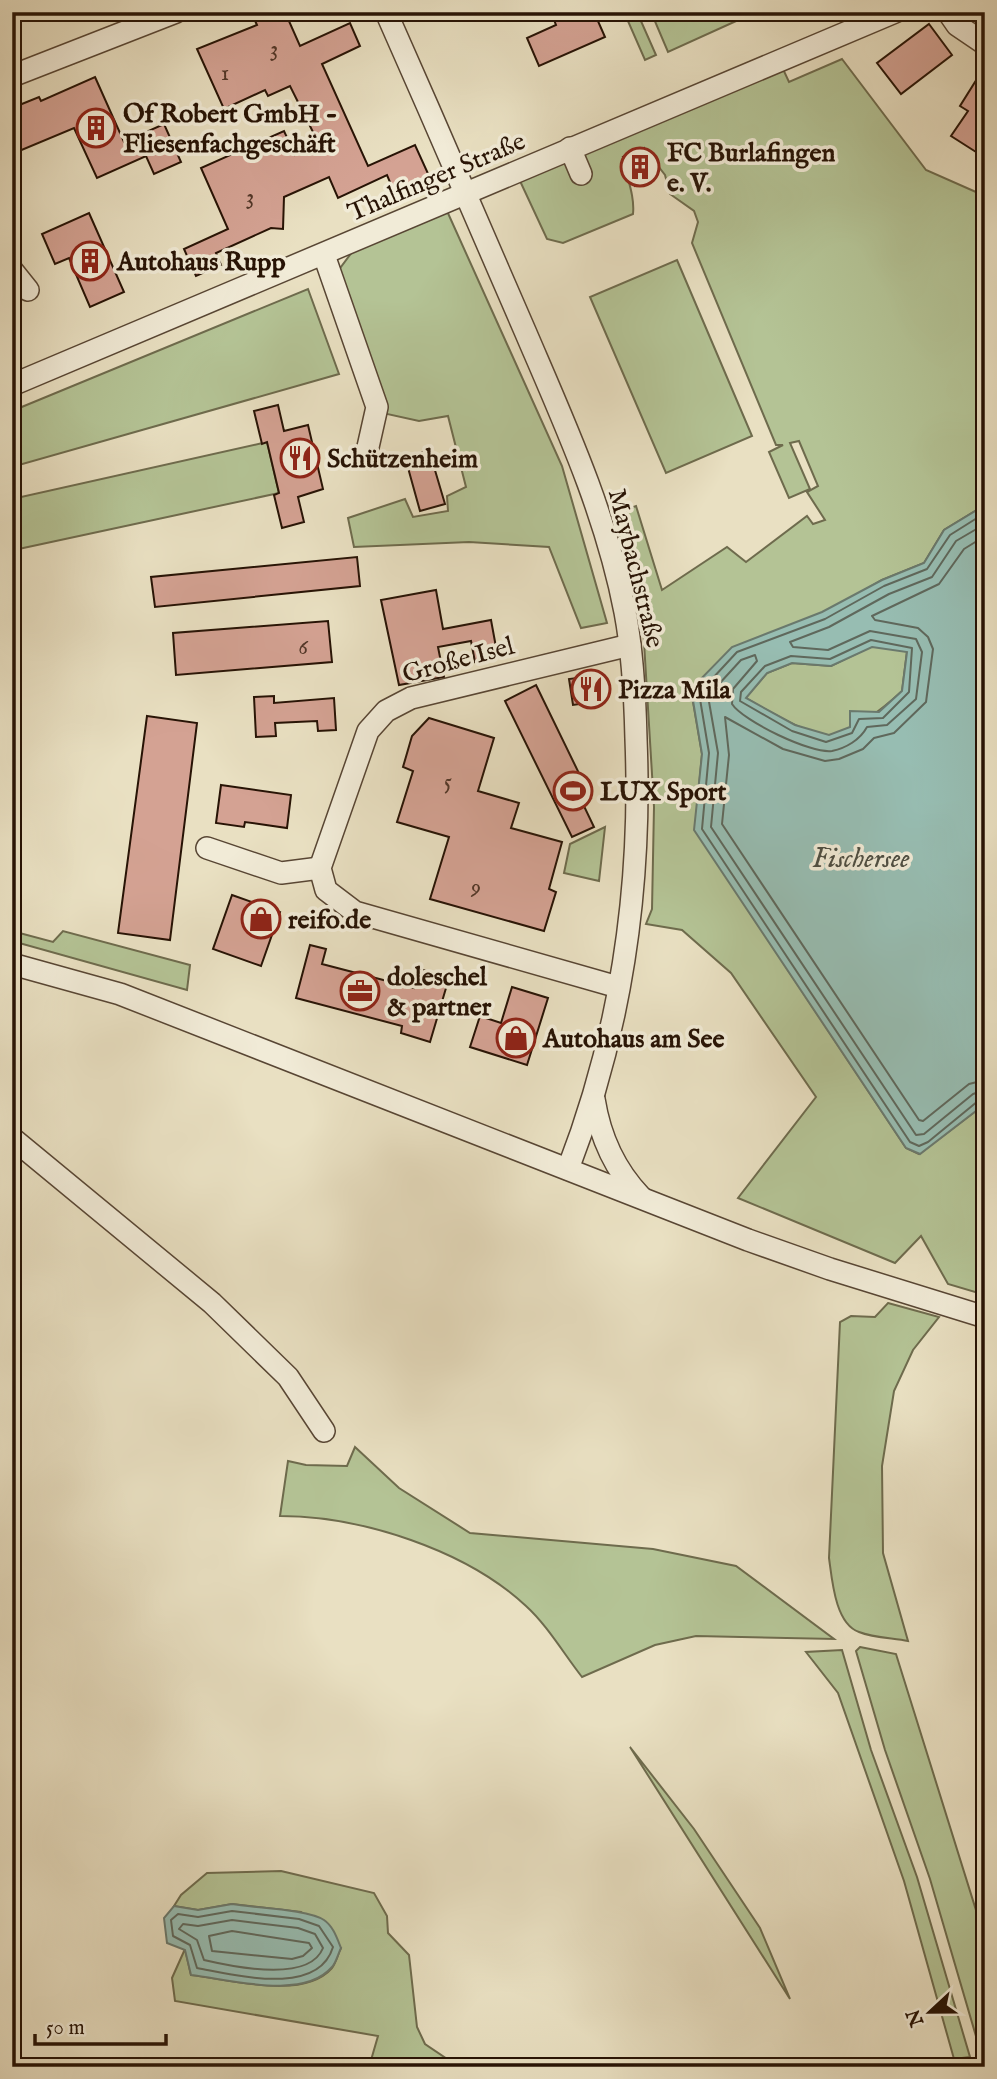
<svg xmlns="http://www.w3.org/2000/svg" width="997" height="2079" font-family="'IM FELL English',serif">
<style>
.green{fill:#b4c395;stroke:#6e6b4d;stroke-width:2}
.water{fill:#97bdb2;stroke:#6a796d;stroke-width:2;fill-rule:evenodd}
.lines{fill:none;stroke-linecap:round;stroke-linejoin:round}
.shore{stroke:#5f685c;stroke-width:2}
.building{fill:#d4a293;stroke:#271305;stroke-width:2}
.minor-casing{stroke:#584634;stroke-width:24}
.minor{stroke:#f1ebd7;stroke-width:21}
.labels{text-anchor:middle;stroke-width:7;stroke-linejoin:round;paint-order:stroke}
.number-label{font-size:23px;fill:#523728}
.poi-label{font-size:26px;font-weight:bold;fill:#271305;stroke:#f1ebd7;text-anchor:start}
.street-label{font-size:26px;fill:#271305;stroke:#f1ebd7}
.water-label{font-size:28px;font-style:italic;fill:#4e4e42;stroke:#f1ebd7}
</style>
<rect width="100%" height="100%" fill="#e9e0c2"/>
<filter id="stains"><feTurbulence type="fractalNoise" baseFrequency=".00286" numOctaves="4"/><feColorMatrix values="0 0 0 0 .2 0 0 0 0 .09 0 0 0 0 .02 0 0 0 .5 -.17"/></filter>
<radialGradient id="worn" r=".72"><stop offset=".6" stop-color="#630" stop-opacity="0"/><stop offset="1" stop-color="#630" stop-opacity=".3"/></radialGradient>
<g class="green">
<polygon points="624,12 637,12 656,55 645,60"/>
<polygon points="651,12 756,12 668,52"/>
<path d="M842,59L926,170L985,196V505L944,530L924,563L882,580L691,690L702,754L695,830L906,1148L919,1154L985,1104V1295L948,1284L921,1236L895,1263L738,1198L816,1097L731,973L682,930L646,924L652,909L654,807L643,626L614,514L636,506L662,590L727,547L746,562L807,516L813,524L825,520L807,492L818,486L799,441L790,443L810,489L789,498L769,452L783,445H776L692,243L698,222L694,211L670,194L665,175L644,148L623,157C626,176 635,195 633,214L563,243L547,239L520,181L783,69L789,82Z"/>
<polygon points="447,211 562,466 607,623 581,628 549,547 469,542 354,547 348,518 405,499 413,517 448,511 447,496 466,487 448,416 419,421 387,414 338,271 358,244"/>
<polygon points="677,260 752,436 666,473 590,297"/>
<polygon points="308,289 339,374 12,467 12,411"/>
<polygon points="267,442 279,493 14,550 12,499"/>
<path d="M872,646L907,651L902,691C886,706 852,734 829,735C808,736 764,708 745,698L767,673L792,663L831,666Z"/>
<polygon points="605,827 599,881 564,873 570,844"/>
<polygon points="12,931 53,942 63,931 190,965 187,990 12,941"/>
<path d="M888,1303L939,1317L913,1350L894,1391L882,1466L883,1553L908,1641C893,1638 874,1638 859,1632C835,1624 832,1579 829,1558L840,1322L851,1316L875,1317Z"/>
<path d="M355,1447L399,1488L470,1533L653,1549L736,1566L834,1639L696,1636L655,1645L582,1677C564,1654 547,1625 526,1606C466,1550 361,1516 280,1516L288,1461L306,1465L347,1466Z"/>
<polygon points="860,1647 896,1654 985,1939 985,2067 930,1879 885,1750 856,1651"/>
<polygon points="842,1650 871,1750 917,1877 970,2057 954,2059 904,1881 838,1693 806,1652"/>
<polygon points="630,1747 694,1829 760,1928 790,1999"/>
<path d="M281,1871L374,1893L387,1916L388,1933L409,1955L417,2027L425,2044L459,2067H369L378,2036L175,2001L172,1978L185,1949L191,1975C229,1979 303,2001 332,1968C336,1963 338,1954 341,1948L301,1912L232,1904L198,1910L174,1906L181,1895L207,1873Z"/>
</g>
<g class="water">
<path d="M985,505V1104L920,1154L906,1148L694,830L702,754L691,689L732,647L822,612L882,580L924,563L944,530ZM872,647L907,652L902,691L879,712L850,711V727L829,735L795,725L746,698L767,673L792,663L831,666Z"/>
<path d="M232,1904C253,1908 308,1909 324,1920C333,1926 337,1938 341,1948C338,1954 336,1963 332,1967C303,2001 229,1979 191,1975L185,1950L167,1943L164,1918L174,1906L198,1910Z"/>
</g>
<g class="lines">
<g class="shore">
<polyline points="985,513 950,535 927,569 884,586 825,619 737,652 699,693 709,753 702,829 910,1142 919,1146 928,1142 978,1101 985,1099"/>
<path d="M985,524L956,541L932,577L889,594L829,627L790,642L793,647L828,650L870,631L916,639L922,652L916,699L887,725L867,727C860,740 846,748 832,751C811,754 743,721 732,704L733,689L757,661L755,655L741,660L708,696L718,753L711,827L916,1135L924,1134L973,1094L985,1090"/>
<polyline points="985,536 964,549 939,584 872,616 875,620 918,628 928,637 933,649 926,702 894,733 874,738 863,749 839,759 825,761 783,749 725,717 729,755 722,824 919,1120 923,1121 969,1084 985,1080"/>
<polygon points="871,640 912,648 909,692 883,718 859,719 852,733 826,742 792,731 740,701 741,692 765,666 791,656 830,659"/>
<path d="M232,1911L299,1919L319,1926L333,1947C318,1997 236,1975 197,1968L190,1945L173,1936L171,1920L178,1914L198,1917Z"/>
<path d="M232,1920L298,1928L315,1934L323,1948C309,1983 234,1967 204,1960L197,1940L179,1929L183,1924L198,1926Z"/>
<polygon points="232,1931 309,1943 312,1948 303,1956 292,1959 212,1951 209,1936"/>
</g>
</g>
<g class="building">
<polygon points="251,12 285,12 300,46 350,23 360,46 322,64 368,166 415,145 430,178 395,194 387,175 338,198 329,177 284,197 283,229 271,228 216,253 221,265 196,276 184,249 228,229 201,168 284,131 295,155 319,144 290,86 268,96 265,90 224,109 197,49 257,25"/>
<polygon points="551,12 594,12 605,37 539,66 527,38 556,25"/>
<polygon points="929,24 952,55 901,94 877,63"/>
<polygon points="985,66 985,139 976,152 951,136 968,111 960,106"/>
<polygon points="95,77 124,142 164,124 181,162 154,174 146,156 97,178 74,128 12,154 12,108 39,97 41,101"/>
<polygon points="644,148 656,176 635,186 623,157"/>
<polygon points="89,213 124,292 90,307 69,258 55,264 42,234"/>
<polygon points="278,405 284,431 308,425 323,489 298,497 304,522 282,528 274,495 279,493 267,442 262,444 254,411"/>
<polygon points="429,450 445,504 420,511 405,457"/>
<polygon points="357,557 360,586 155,607 151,577"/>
<polygon points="436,590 443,629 491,620 498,658 475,662 471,641 438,647 444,677 399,685 381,600"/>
<polygon points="328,621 332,662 176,675 173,633"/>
<polygon points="599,675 603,701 573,705 569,679"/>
<polygon points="536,685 591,798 582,802 594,827 572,837 505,701"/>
<polygon points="274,696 274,703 334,698 336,730 318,731 317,721 275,723 276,736 256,737 254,697"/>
<polygon points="147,716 197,723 170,940 118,933"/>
<polygon points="429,718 494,738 478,791 519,803 511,828 562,842 549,889 556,892 544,931 430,899 449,837 397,822 413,771 403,767 412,736"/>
<polygon points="221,785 291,795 287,828 245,822 244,827 216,823"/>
<polygon points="232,895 280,912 261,966 213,949"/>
<polygon points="310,945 326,949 322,964 414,988 420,969 449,978 430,1042 401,1033 402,1026 296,998"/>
<polygon points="512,987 548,998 527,1065 470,1047 480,1016 501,1023"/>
</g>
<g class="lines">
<defs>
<g id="minor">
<path d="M386,12C433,118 479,224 525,331C564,422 606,513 625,612C633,654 635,696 636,739C642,886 621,1032 568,1169"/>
<polyline points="948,12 957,25 985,44"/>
<polyline points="12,76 176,12"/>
<polyline points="570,148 581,174"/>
<polyline points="324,255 377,407 368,447"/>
<polyline points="12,270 28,290"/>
<polyline points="12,385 895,12"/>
<polyline points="207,848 281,873 320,868"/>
<polyline points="12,964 120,994 748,1240 830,1269 985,1317"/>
<polyline points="618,987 355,912 326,890 320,868 368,731 386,711 411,698 630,645"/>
<path d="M594,1099C600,1137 615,1170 641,1197"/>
<polyline points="12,1138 212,1303 288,1377 324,1431"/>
</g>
</defs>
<use href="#minor" class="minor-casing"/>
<use href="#minor" class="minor"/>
</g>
<defs>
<symbol id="building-ring" viewBox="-11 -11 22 22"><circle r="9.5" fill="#f1ebd7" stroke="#8f2418" stroke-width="1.5"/><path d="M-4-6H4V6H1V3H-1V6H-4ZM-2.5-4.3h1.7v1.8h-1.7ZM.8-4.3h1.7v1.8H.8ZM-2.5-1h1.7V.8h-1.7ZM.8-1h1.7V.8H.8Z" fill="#8f2418"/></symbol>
<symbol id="restaurant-ring" viewBox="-11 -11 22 22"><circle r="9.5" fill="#f1ebd7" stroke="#8f2418" stroke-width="1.5"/><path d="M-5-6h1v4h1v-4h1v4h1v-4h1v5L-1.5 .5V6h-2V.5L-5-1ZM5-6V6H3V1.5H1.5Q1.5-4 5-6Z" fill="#8f2418"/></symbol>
<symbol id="stadium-ring" viewBox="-11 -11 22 22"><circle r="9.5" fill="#f1ebd7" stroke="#8f2418" stroke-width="1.5"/><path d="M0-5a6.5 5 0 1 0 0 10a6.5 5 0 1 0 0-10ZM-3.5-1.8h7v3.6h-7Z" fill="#8f2418"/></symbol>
<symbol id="shop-ring" viewBox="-11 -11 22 22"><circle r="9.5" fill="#f1ebd7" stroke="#8f2418" stroke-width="1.5"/><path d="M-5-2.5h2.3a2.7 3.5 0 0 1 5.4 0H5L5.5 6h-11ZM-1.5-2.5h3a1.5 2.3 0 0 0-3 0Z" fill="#8f2418"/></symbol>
<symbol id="office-ring" viewBox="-11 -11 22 22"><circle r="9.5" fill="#f1ebd7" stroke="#8f2418" stroke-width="1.5"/><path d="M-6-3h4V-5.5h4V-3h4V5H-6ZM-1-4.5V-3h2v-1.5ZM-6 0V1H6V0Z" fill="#8f2418"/></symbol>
</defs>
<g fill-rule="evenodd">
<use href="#building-ring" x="74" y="106" width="44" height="44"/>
<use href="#building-ring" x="618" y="145" width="44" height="44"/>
<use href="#building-ring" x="68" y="239" width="44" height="44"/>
<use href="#restaurant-ring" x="278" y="436" width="44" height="44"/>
<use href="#restaurant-ring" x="569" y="667" width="44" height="44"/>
<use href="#stadium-ring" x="551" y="769" width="44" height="44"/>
<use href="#shop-ring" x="239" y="897" width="44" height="44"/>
<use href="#office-ring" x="338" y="969" width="44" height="44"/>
<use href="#shop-ring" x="494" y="1016" width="44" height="44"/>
</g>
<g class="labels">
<g class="number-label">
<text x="274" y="56">3</text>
<text x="225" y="80">1</text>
<text x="250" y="204">3</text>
<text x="303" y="654">6</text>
<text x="448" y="789">5</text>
<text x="476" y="894">9</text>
</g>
<g class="poi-label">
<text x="123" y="122">Of Robert GmbH -<tspan x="123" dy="30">Fliesenfachgeschäft</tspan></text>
<text x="667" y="161">FC Burlafingen<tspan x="667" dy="30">e. V.</tspan></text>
<text x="117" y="270">Autohaus Rupp</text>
<text x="327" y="467">Schützenheim</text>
<text x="618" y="698">Pizza Mila</text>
<text x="600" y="800">LUX Sport</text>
<text x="288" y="928">reifo.de</text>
<text x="387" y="985">doleschel<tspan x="387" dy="30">&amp; partner</tspan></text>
<text x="543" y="1047">Autohaus am See</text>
</g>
<g class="street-label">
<text transform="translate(436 176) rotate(-23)" y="9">Thalfinger Straße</text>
<text transform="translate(637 568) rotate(76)" y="9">Maybachstraße</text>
<text transform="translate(458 659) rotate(-15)" y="9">Große Isel</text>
</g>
<g class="water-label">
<text x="861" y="867">Fischersee</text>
</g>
</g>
<rect width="997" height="2079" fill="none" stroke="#e9e0c2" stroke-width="42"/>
<rect x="14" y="14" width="969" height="2051" fill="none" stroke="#271305" stroke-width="3.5"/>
<rect x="21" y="21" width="955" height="2037" fill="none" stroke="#271305" stroke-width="2"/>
<g transform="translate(930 2012) rotate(248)" stroke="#f1ebd7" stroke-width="5" paint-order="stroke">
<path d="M0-5L12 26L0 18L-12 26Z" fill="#271305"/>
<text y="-10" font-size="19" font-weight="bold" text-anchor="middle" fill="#271305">N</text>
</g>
<path d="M35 2034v10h131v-10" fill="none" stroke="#271305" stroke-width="3.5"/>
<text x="46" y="2034" font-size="21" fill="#271305" stroke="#f1ebd7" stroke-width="5" paint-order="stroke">50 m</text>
<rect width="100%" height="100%" filter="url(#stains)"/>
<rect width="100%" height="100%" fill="url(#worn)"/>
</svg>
